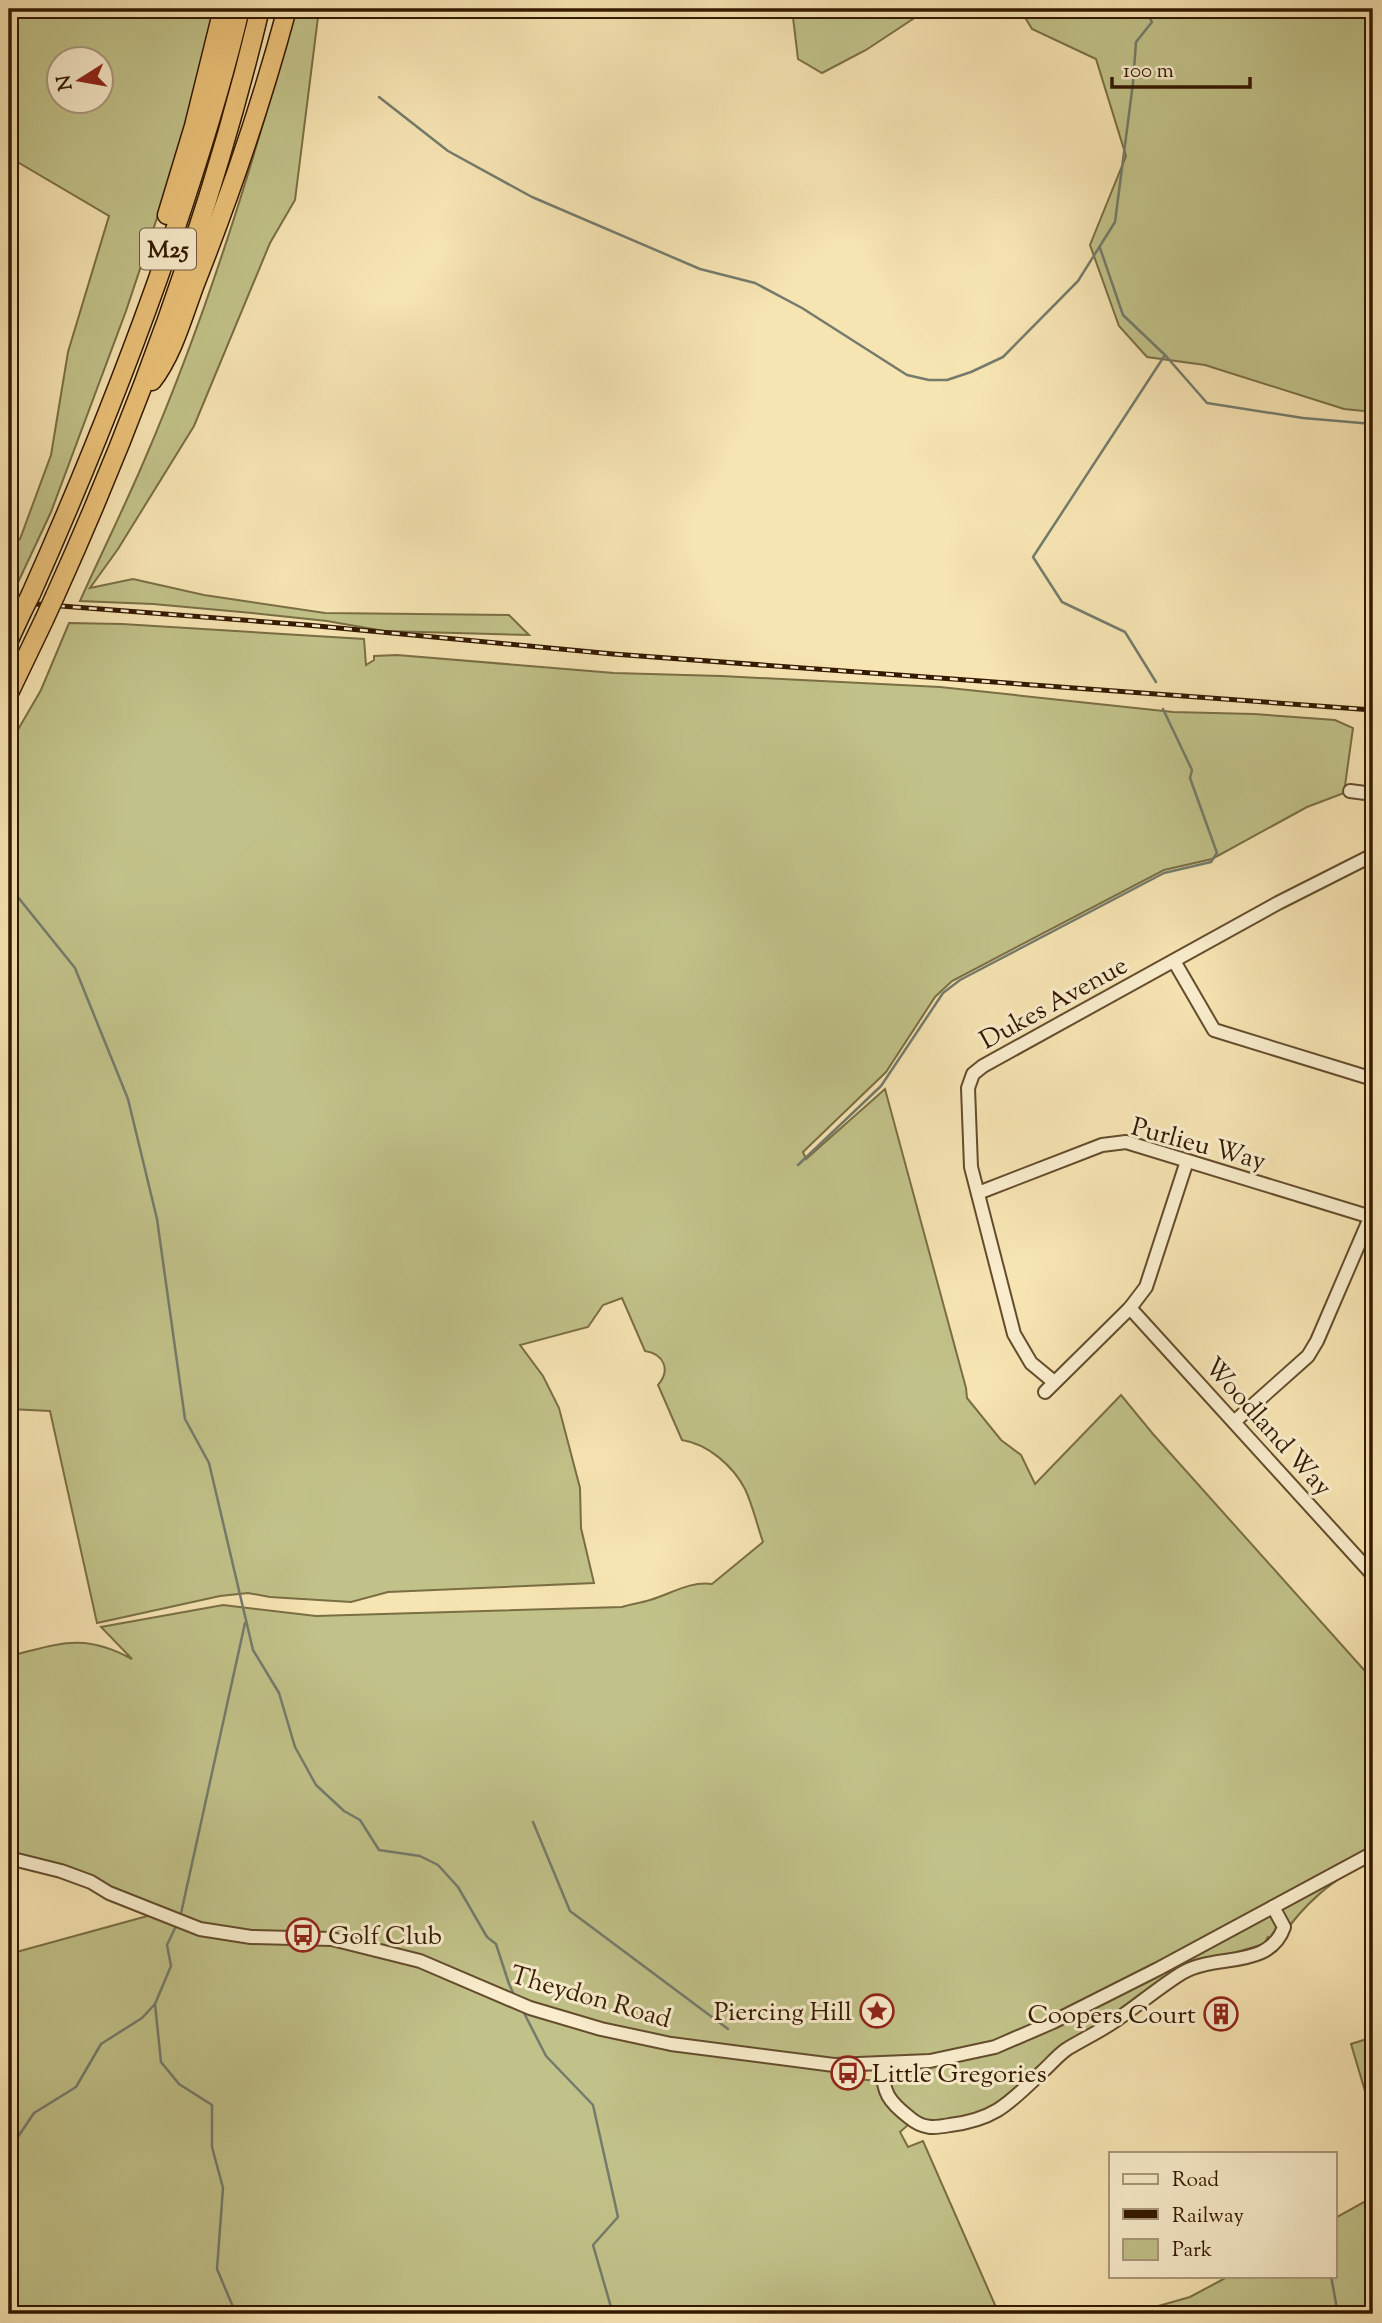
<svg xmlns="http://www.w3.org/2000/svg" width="1382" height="2323" font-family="'Sorts Mill Goudy',serif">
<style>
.green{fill:#c1c289;stroke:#7a6e44;stroke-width:2;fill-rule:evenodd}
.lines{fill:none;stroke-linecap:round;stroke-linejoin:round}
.stream{stroke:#747b6c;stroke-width:2.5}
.minor-casing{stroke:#644c2c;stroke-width:16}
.highway-casing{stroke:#341900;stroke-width:21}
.minor{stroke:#f9edcd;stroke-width:12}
.highway{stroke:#ebc279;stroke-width:18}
.rail-casing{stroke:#341900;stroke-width:5}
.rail{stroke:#f9edcd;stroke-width:2.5;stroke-dasharray:8;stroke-linecap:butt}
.highway-bridge-casing{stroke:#341900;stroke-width:21;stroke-linecap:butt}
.highway-bridge{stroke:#ebc279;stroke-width:18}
.labels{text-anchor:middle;stroke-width:6;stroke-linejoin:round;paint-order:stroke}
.shield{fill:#f9edcd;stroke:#6f593e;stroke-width:2}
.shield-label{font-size:24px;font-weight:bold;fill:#341900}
.street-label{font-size:26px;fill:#341900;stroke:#f9edcd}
.poi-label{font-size:26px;fill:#341900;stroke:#f9edcd;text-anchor:start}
</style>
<rect width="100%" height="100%" fill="#f6e4b2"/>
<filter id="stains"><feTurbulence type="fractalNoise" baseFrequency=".00286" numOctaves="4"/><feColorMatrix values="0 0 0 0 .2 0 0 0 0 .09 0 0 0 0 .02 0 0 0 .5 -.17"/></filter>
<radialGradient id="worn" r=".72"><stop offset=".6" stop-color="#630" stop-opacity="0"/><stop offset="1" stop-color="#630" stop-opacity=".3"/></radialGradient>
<g class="green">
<path d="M9,9H215L185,134L126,311L51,512L14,591H9V543L20,539L51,455L68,352L109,216L9,157ZM60,60H102V102H60Z"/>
<path d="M295,9H319L295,200L270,243L194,426L118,549L90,588L133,579L204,595L325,613L509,615L529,635L384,631L327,621L252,613L153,604L80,601C101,554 124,508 144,461C207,315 254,162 295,9Z"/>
<polygon points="792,9 928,9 866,50 822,73 798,59"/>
<polygon points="1020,9 1373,9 1373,412 1344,409 1205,365 1147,357 1119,326 1090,245 1126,156 1096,59 1032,29"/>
<path d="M69,623L122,624L364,639L366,665L374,660V656L397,655L614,673L721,676L940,687L1173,712L1254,714L1335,720L1353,728L1344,793L1307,807L1212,859L1164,870L952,981L935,997L886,1072L803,1152L806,1159L885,1089L966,1388L967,1398L1001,1440L1021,1455L1035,1484L1121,1395L1153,1434L1373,1680V1857C1330,1883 1306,1900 1277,1943L1268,1937L1264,1944L1183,1968L1000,2104L971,2117L929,2123L895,2104L874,2058L834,2059L832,2076L876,2081L880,2094L908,2125L900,2132L908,2147L923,2141L999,2314H9V1954L162,1912L9,1854V1656C59,1644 83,1632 132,1659L101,1627L223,1605L316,1616L622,1607C631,1604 641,1603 650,1600C671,1594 689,1581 712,1584L763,1542C757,1525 753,1506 745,1489C733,1466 708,1444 682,1440L658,1385C671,1370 664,1354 645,1351L622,1298L603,1305L588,1327L520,1345L543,1376L559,1408L580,1488L581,1528L594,1583L388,1592L351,1602L270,1597L248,1593L220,1596L97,1623L50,1411L9,1409V745L41,690Z"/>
<polygon points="1373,2037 1373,2089 1365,2091 1351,2044"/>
<polygon points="1373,2197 1373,2314 1130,2314 1190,2297 1229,2276 1335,2276 1335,2218"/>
</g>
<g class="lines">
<g class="stream">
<polyline points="379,97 448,151 532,197 700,269 755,283 802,308 907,375 929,380 947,380 971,372 1003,357 1078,281 1115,222 1133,83 1136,42 1152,22 1145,9"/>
<polyline points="1100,248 1123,315 1165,355 1207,403 1303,418 1373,424"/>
<polyline points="1156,682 1125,632 1062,602 1033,557 1165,355"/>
<polyline points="9,886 75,968 128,1099 157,1219 185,1419 209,1463 253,1650 279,1693 295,1747 316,1785 344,1811 360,1820 379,1850 420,1856 438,1865 458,1887 487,1937 496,1944 509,1984 515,1997"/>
<polyline points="798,1165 881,1086 943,993 960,980 1164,873 1211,862 1217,853 1190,778 1192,770 1163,709"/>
<polyline points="533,1822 570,1911 728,2029"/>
<polyline points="180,1918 245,1623"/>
<polyline points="155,2004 161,2062 179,2084 212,2105 212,2147 223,2188 217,2269 236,2314"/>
<polyline points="522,2009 546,2056 593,2105 618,2217 593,2245 613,2314"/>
<polyline points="9,2150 34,2113 76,2087 101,2044 142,2018 155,2004 171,1966 167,1945 177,1924"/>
<polyline points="1331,2276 1338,2314"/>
</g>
<defs>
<g id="minor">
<polyline points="1350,791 1373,794"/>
<polyline points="1174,961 1214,1030 1373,1079"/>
<polyline points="978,1193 1102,1145 1126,1142 1371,1217"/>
<polyline points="1130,1308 1373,1575"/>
<polyline points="1054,1382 1031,1363 1014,1334 971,1167 968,1088 973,1074 983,1066 1278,903 1373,855"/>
<polyline points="1045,1392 1130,1308 1146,1287 1187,1161"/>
<polyline points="1234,1422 1308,1356 1317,1341 1373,1211"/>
<polyline points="9,1858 61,1871 91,1882 109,1893 200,1929 251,1937 332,1939 420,1961 530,2008 601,2029 671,2044 834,2065 930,2061 995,2047 1053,2022 1158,1969 1373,1853"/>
<path d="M882,2065C883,2093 888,2101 910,2118C923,2129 934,2128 950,2125C997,2119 1010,2102 1043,2071C1051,2064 1058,2055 1067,2049C1085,2038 1105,2029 1122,2016C1142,2002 1161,1986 1182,1973C1215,1953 1269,1970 1284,1927L1273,1907"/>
</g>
<g id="highway">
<polyline points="167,215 194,126 223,9"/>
<path d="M152,381C173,354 183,316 195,284C231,193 262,102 287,9"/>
<path d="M31,594C88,466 140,336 184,203C205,139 225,74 240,9"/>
<path d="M55,596C140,408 212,210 260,9"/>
<polyline points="9,640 21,614"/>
<polyline points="9,693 44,620"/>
</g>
</defs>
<use href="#minor" class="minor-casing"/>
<use href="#highway" class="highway-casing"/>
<use href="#minor" class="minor"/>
<use href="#highway" class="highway"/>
<defs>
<polyline id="rail" points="9,602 307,625 613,654 1373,710"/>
</defs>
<use href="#rail" class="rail-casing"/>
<use href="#rail" class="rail"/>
<defs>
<g id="highway-bridge">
<polyline points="21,614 31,594"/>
<polyline points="44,620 55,596"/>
</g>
</defs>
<use href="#highway-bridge" class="highway-bridge-casing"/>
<use href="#highway-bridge" class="highway-bridge"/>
</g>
<defs>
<symbol id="bus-ring" viewBox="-11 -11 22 22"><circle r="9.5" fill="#f9edcd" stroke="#8f2418" stroke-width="1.5"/><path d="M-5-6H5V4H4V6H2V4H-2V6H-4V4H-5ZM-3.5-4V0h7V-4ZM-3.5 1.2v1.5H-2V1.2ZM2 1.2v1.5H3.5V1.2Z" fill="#8f2418"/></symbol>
<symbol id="sight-ring" viewBox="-11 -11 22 22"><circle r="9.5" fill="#f9edcd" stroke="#8f2418" stroke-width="1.5"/><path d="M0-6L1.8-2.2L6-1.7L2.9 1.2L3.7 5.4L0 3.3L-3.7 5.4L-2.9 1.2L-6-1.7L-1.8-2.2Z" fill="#8f2418"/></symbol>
<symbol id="building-ring" viewBox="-11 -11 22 22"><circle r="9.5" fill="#f9edcd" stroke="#8f2418" stroke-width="1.5"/><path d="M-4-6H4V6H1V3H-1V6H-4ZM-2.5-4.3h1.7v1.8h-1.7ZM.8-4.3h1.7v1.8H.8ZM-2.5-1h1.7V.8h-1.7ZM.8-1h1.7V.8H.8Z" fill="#8f2418"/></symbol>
</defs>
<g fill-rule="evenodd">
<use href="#bus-ring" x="284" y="1916" width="38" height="38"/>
<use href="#sight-ring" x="858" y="1992" width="38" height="38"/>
<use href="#building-ring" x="1202" y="1995" width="38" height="38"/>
<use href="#bus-ring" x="829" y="2054" width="38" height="38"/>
</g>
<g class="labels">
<rect class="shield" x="140" y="228.5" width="56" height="41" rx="5"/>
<g class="shield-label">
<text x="168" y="257">M25</text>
</g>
<g class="street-label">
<text transform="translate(1053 1002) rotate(-29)" y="9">Dukes Avenue</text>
<text transform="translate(1199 1143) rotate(15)" y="9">Purlieu Way</text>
<text transform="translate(1269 1426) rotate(48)" y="9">Woodland Way</text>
<text transform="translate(591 1996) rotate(16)" y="9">Theydon Road</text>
</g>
<g class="poi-label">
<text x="328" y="1944">Golf Club</text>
<text x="852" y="2020" text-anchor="end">Piercing Hill</text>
<text x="1196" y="2023" text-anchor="end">Coopers Court</text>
<text x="872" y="2082">Little Gregories</text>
</g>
</g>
<rect width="1382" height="2323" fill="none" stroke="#f6e4b2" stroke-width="35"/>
<rect x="10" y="10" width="1361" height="2302" fill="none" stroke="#341900" stroke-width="3.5"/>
<rect x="18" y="18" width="1347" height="2288" fill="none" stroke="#341900" stroke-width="2"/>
<rect x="1109" y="2152" width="228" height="126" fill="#f9edcd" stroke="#aa987b" stroke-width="2"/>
<rect x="1123" y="2174" width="35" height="10" fill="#f9edcd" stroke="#aa987b" stroke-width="2"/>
<text x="1172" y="2186" font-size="21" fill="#341900">Road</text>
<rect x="1123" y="2209" width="35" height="10" fill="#341900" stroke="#aa987b" stroke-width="2"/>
<text x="1172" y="2222" font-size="21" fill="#341900">Railway</text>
<rect x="1123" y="2239" width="35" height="21" fill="#c1c289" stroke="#aa987b" stroke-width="2"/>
<text x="1172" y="2256" font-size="21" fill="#341900">Park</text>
<g transform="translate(80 80) rotate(259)"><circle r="33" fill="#f9edcd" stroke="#aa987b" stroke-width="2"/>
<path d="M0-5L12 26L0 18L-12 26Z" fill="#8f2418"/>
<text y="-10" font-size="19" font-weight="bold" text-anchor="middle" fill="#341900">N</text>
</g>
<path d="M1112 77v10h138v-10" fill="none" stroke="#341900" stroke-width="3.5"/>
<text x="1123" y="77" font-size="21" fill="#341900" stroke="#f9edcd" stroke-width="5" paint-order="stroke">100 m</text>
<rect width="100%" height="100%" filter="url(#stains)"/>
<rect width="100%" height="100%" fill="url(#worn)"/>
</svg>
